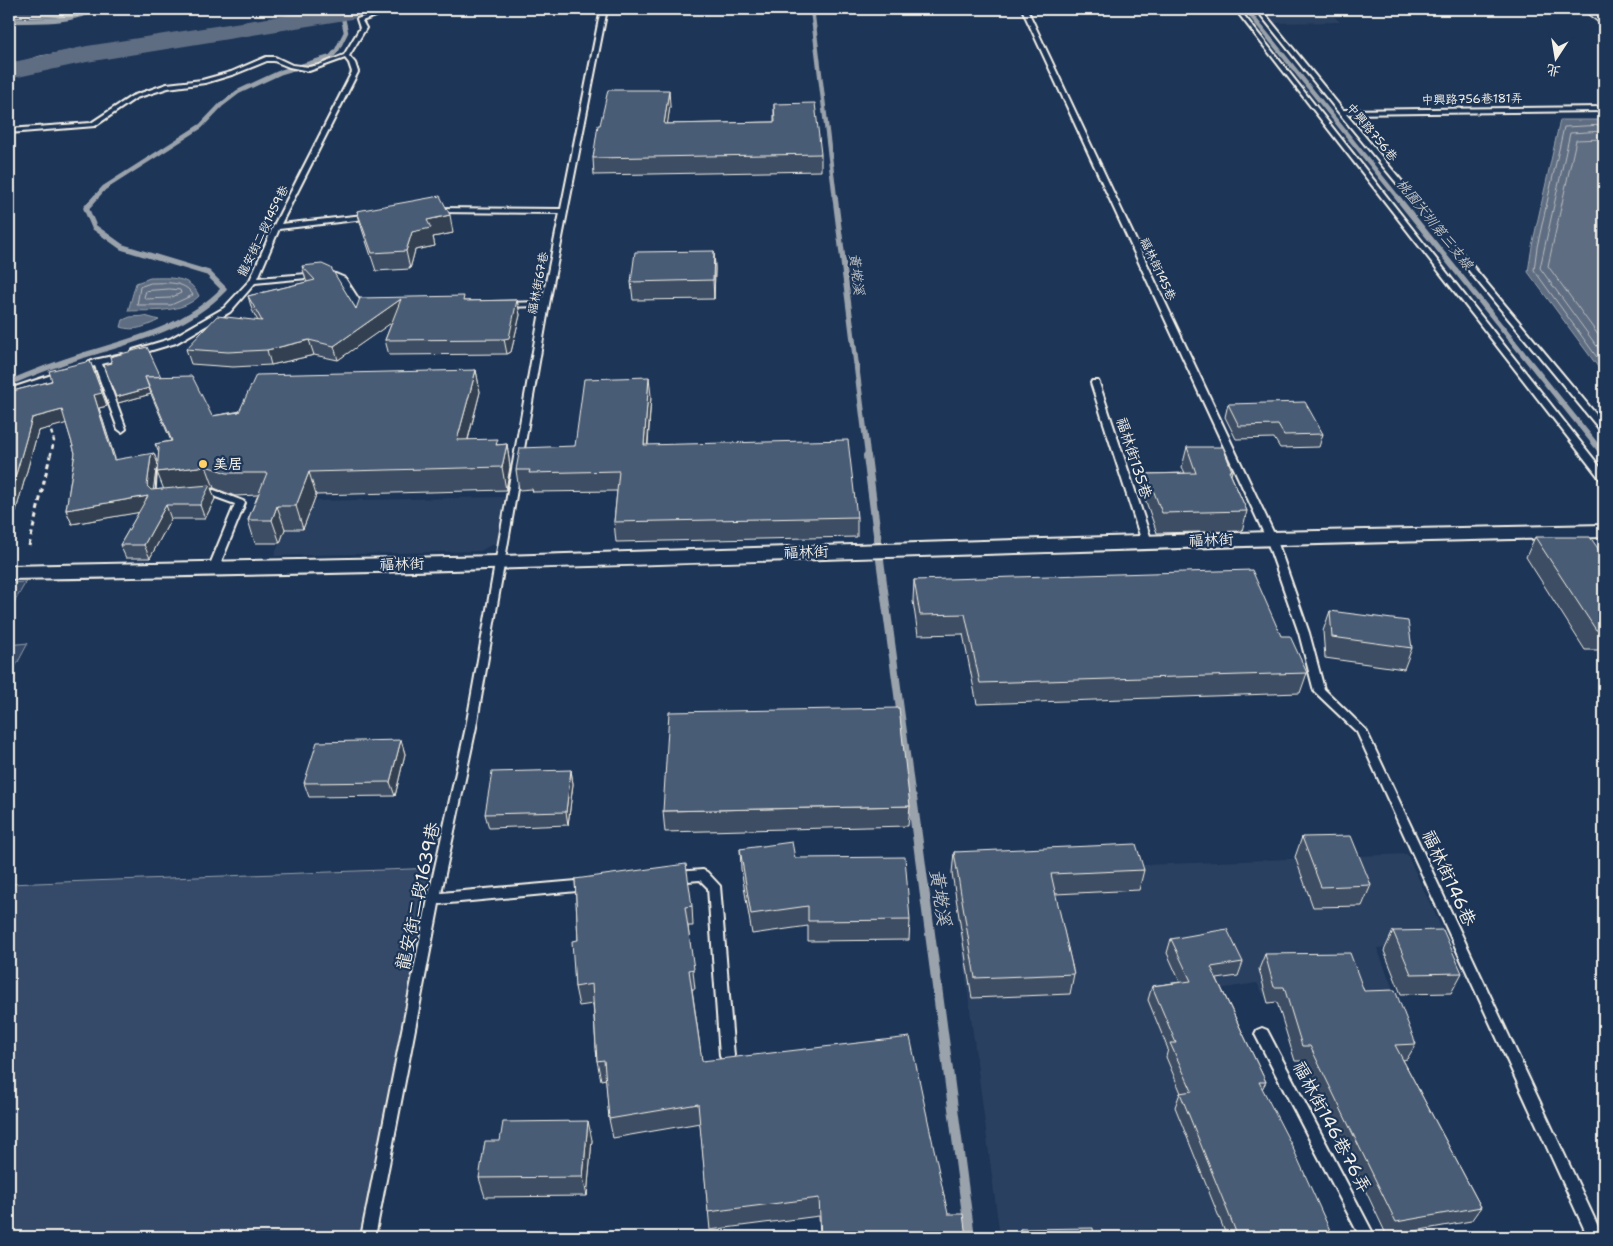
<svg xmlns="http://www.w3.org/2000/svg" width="1613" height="1246" font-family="'Shantell Sans','LXGW WenKai TC',sans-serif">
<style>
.built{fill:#2a4060}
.green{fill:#354a67;stroke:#949ea8}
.water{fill:#5e6d82;stroke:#9aa2ab}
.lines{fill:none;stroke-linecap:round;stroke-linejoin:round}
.shore{stroke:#b8bcbf;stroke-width:1}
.stream-far3{stroke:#9aa2ab;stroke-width:4.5}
.stream-far2{stroke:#9aa2ab;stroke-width:5.5}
.stream-far1{stroke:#9aa2ab;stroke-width:8}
.stream{stroke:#9aa2ab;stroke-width:10}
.river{fill:#5e6d82;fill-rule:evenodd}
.lane-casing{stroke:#f4f1e8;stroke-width:4}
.street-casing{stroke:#f4f1e8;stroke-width:4}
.secondary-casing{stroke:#f4f1e8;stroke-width:3}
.path-far1{stroke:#f4f1e8;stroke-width:2.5;stroke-dasharray:4 3;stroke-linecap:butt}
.path{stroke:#f4f1e8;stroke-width:3;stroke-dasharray:5 4;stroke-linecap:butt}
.lane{fill:#1d3557;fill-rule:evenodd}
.street{fill:#1d3557;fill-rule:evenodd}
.secondary{fill:#1d3557;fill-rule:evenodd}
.wall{fill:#3e4e64;stroke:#f4f1e8;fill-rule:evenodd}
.shaded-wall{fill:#324051;stroke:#f4f1e8}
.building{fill:#485b74;stroke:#f4f1e8}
.poi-dot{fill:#ffd166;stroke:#1d3557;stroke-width:2}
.labels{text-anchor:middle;stroke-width:4.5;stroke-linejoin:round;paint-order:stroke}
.far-street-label{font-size:12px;fill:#f4f1e8;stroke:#1d3557}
.far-water-label{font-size:14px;font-style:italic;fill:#c0c3c4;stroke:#1d3557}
.street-label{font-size:15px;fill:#f4f1e8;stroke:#1d3557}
.poi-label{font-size:15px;font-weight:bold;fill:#f4f1e8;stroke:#1d3557;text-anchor:start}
.near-street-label{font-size:18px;fill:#f4f1e8;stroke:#1d3557}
.near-water-label{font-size:19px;font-style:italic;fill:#c0c3c4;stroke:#1d3557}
</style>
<rect width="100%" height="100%" fill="#1d3557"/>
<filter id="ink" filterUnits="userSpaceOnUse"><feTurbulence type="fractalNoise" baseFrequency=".02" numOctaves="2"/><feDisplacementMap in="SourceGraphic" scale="10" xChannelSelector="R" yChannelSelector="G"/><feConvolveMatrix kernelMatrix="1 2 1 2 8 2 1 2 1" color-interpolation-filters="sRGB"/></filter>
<g filter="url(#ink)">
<g class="built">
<polygon points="1260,9 1326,9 1340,22 1271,23"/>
<polygon points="504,497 497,542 480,551 274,556 285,529 304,528 314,501"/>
<polygon points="1407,854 1450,946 1377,948 1398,1002 1268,1003 1257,983 1148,1000 1172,1057 1166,1058 1187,1105 1175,1107 1227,1237 1000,1237 952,873"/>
</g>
<g class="green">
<polygon points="26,582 9,611 9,583"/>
<polygon points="28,643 11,675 9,677 9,645"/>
<polygon points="437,868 364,1237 9,1237 9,884"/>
</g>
<g class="water">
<polygon points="337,9 374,9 87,52 41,62 21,69 18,63 40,56"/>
<polygon points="1560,120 1604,120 1604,375 1528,272 1532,246"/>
<path d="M150,278C170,278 190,275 199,296C181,314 152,310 128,311L136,283Z"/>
<path d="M145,316L159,320C147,326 134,332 121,327L123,320L130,317Z"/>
</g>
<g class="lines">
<g class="shore">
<polyline points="1604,125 1564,127 1537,247 1534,270 1604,367"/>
<polyline points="1604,131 1570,133 1540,268 1604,356"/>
<polyline points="1604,139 1576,140 1548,266 1604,343"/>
<path d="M151,283C166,283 184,280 193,295L171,305H137L140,287Z"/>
<polygon points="170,289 180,290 181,293 170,298 146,299 144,297 146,291"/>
</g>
<g class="stream-far3">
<polyline points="812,9 835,198"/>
<polyline points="1246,9 1398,198"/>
<path d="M9,21C39,20 68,23 96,9"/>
<polyline points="95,198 104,188 201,126 221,105 238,92 281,72 331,57 337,50 346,32 342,13"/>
</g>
<g class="stream-far2">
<polyline points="835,197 868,458"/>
<polyline points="1397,197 1604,455"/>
<path d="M9,383C34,372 59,363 84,355C135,340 186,328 224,289L208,273L122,247L94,227L86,208L96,197"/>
</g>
<g class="stream-far1">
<polyline points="867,456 878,542"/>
<polyline points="880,560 912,799"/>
</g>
<polyline class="stream" points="912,797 970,1237"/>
<polygon class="river" points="325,9 382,9 379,14 370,16 87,62 9,79 9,63 87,46"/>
<defs>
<g id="lane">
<polygon points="403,9 423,9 381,14 362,21 366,28 349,56 355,63 358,72 281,224 373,214 376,216 373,218 279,229 258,278 331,272 345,278 363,306 370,306 370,310 358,311 339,282 327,276 255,283 230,312 176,343 139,354 133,354 133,350 170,339 224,308 250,280 273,227 352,72 349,63 345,58 309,71 289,67 274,61 267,61 235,74 205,83 168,88 136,98 95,126 9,133 9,129 91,123 132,96 167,84 202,80 231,72 266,57 275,57 292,65 309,67 319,65 344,55 360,28 357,19 381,11"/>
<polygon points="601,9 607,9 549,304 476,727 441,893 588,880 592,882 594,885 592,888 588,890 439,904 375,1237 361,1237 428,899 466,727 541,306 504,307 500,305 504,303 542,302 560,213 435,212 432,210 435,208 561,209"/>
<polygon points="1022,9 1027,9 1276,538 1309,633 1324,689 1366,730 1603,1237 1588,1237 1357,732 1314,691 1299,633 1266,538"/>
<polygon points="1235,9 1239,9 1604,472 1604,481 1601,480"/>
<polygon points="1256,9 1261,9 1343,110 1604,107 1604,111 1346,114 1604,424 1604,431 1601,431 1339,113"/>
<polygon points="122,354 126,356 125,358 102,364 126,429 122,432 118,429 95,366 80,370 76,368 94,360"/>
<polygon points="64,371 67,371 67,375 9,394 9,389"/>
<polygon points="1092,381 1098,381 1099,383 1152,542 1150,544 1144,544 1142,542 1091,383"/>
<polygon points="162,467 166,470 166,500 161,503 156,500 158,470"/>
<polygon points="214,490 243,501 245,503 219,567 214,570 209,567 235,504 213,496 200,498 196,495 197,493"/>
<polygon points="703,870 707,872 720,886 734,1056 732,1060 727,1062 722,1060 720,1056 708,888 700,880 675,882 671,880 669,877 671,874 675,872"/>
<polygon points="1262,1028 1267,1030 1375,1237 1360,1237 1257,1038 1255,1034 1257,1030"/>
</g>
<path id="street" d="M1604,525V537C1072,548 541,572 9,579V566L499,556L1271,532Z"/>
<polygon id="secondary" points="1582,9 1598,9 1604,13 1604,23 1599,22"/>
</defs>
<use href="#lane" class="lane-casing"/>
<use href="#street" class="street-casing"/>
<use href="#secondary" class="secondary-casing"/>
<polyline class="path-far1" points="49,425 54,441 50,458"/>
<polyline class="path" points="29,546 50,456"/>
<use href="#lane" class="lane"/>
<use href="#street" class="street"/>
<use href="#secondary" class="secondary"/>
</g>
<g class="wall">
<polygon points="9,9 85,9 78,16 9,18"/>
<polygon points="774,104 821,154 821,171 594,175 593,158 600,125 670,106 667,124 774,122"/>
<polygon points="357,211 453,233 433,237 435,246 415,250 410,269 376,271 362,229"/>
<polygon points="714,251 715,269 714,299 633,300 631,282"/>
<polygon points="302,266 356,309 465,301 517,300 520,315 511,352 507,354 389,355 385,340 392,322 338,360 314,355 271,365 233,367 191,364 186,349 258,321 252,310 248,296 307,282 306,280"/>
<path d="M476,370L480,392L468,440L499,445L507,444L510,467L506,490L316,495L303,529H285L280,543H255L248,520L258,495L235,496L214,488H211L215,499L205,519H171L150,558H126L120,545L139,512L72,524L66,510L75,453L66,423L38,431L9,536V392L52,381L107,406L99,408L115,460L158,464L159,453L155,444L171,441L151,394L118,403L161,377L212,416ZM158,468L164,489L153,490L156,470Z"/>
<polygon points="651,396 648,445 857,517 857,537 616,542 614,522 617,491 533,492 532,489 519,490 516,470 575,446"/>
<polygon points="1228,404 1323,434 1319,447 1280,448 1274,438 1236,439 1225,417"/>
<polygon points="1187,447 1232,471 1231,475 1247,511 1242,531 1157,533 1143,493 1147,474 1185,473 1182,467"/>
<polygon points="1535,537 1604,557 1604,650 1585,650 1526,557"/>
<polygon points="914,580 1281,636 1307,673 1300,693 977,704 963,634 918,635 913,601"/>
<polygon points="1330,611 1412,648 1404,669 1325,658 1323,631"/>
<polygon points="401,740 405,754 395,796 309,797 304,783"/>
<polygon points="571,770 573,784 568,825 489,828 485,814"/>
<polygon points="910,806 908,826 665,832 663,811"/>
<polygon points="1302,837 1371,885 1362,906 1313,907 1295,857"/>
<polygon points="740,849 795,858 910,920 909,940 808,941 808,926 752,934 741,869"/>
<polygon points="954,852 1144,870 1139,890 1055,894 1074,974 1070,994 972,998 952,873"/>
<polygon points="575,879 692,906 693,926 688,926 695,989 692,989 702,1061 948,1214 966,1237 820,1237 819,1216 710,1230 700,1123 613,1138 609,1119 606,1079 601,1080 597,1061 593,1004 579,1006 575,987 578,940"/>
<polygon points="1393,931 1462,973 1451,993 1401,994 1384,951"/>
<polygon points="1171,939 1243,962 1238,976 1217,979 1266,1082 1262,1089 1333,1237 1227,1237 1175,1107 1180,1093 1181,1093 1166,1057 1168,1049 1148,1000 1152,986 1180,982 1167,953"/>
<polygon points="1265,954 1364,991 1416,1044 1407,1059 1403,1060 1481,1207 1471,1221 1387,1236 1304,1061 1295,1061 1277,1002 1268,1003 1259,969"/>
<polygon points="592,1140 587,1196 485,1197 479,1178"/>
<polygon points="1020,1229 1094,1237 1018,1237"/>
</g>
<g class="shaded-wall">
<polygon points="75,9 85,9 78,16"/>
<polygon points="669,90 670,106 665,141 664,124"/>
<polygon points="450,215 453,233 433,237 435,246 415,250 410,269 406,251 412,232 427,220"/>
<polygon points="714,251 715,269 714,299 713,280"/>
<polygon points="401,299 404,314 338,360 334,346"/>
<polygon points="517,300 520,315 511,352 507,354 504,339"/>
<polygon points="309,340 314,355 271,365 267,350"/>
<polygon points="90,361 107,406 99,408 120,474 114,460 94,395"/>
<polygon points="476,370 480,392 462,462 457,440"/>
<polygon points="649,377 651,396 646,464 644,445"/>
<polygon points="149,388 151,394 118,403 116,397"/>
<polygon points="62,410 68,423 38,431 9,536 9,499 32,418"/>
<polygon points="507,444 510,467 506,490 502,467"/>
<polygon points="154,453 159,467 156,470 152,500 147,486 151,456"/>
<polygon points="206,466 214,488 211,488 215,499 205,519 200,505 166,495 157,472"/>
<polygon points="309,472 316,495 303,529 296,506"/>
<polygon points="148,496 153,510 72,524 66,510"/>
<polygon points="166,505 171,519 150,558 144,545"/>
<polygon points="277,506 285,529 280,543 272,520"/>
<polygon points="401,740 405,754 395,796 390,782"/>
<polygon points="571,770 573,784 568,825 566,812"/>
<polygon points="588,1121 592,1140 587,1196 583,1177"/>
</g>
<g class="building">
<polygon points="608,90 669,90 664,124 775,122 774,104 815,103 821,154 593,158 598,125 600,125"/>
<polygon points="440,196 450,215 427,220 431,228 412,232 406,251 372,253 357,211"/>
<polygon points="714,251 713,280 631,282 635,252"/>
<polygon points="322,264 331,268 356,309 360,298 464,296 463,301 517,300 509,338 504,339 385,340 401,299 334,346 309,340 267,350 228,352 186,349 217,316 262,321 248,296 315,280 302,266"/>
<polygon points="147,347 161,377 145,377 149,388 116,397 104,365 112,363 110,357"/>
<polygon points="90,361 102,393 94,395 114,460 154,453 151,456 147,486 151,490 210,485 200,505 166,505 144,545 120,545 148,496 66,510 75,453 62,410 32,418 9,499 9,392 52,381 49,371"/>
<polygon points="476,370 457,440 498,439 496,445 507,444 502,467 309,472 296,506 277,506 272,520 248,520 267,473 227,473 206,466 157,472 159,448 155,444 172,441 145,377 192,376 212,416 239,412 256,375"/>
<polygon points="649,377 644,445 848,440 857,517 614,522 619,471 529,473 530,470 516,470 520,448 575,446 584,379"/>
<polygon points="1305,402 1323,434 1284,435 1278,425 1239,426 1228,404"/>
<polygon points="1187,447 1223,447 1232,471 1229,471 1247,511 1162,513 1147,474 1196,473"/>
<polygon points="1535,537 1590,537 1604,557 1604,629 1596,630"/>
<polygon points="1252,570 1281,636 1290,636 1307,673 980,683 965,614 920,615 914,580"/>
<polygon points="1330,611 1408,621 1412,648 1332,637"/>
<polygon points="899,708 910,806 663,811 669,712"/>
<polygon points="401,740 390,782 304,783 317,742"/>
<polygon points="571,770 566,812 485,814 492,772"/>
<polygon points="1351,836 1371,885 1321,887 1302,837"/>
<polygon points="792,842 795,858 905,857 910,920 808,921 808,906 751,914 740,849"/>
<polygon points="1136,844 1144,870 1051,874 1074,974 975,978 954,852"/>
<polygon points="686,864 692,906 685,907 694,969 689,970 702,1061 910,1037 948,1214 963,1214 966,1237 821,1237 819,1198 708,1212 698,1104 609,1119 604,1060 597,1061 592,984 575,987 572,941 578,940 575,879"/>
<polygon points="1227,929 1243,962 1211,967 1266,1082 1259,1082 1292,1146 1333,1237 1238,1237 1180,1093 1192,1091 1170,1043 1176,1043 1152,986 1191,981 1171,939"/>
<polygon points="1443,930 1462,973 1411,974 1393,931"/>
<polygon points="1350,953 1364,991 1395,990 1416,1044 1395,1045 1481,1207 1396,1222 1310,1046 1302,1046 1284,987 1274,987 1265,954"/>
<polygon points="588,1121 583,1177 479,1178 485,1141 500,1141 503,1122"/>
<polygon points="1093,1228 1094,1237 1021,1237 1020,1229"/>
</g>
</g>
<circle class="poi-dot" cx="203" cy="464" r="5"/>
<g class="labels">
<g class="far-street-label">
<text transform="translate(1472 99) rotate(-1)" y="4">中興路756巷181弄</text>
<text transform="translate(1372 132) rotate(50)" y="4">中興路756巷</text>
<text transform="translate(263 231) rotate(-64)" y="4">龍安街二段1459巷</text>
<text transform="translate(1158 269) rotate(65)" y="4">福林街145巷</text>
<text transform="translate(538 283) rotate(-79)" y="4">福林街67巷</text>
</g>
<g class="far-water-label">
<text transform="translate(1435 224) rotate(51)" y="5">桃園大圳第三支線</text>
<text transform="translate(857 274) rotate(83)" y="5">黃墘溪</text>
</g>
<g class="street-label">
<text transform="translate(1134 458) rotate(72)" y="5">福林街135巷</text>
<text transform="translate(1211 540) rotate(-2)" y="5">福林街</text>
<text transform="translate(806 552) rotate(-2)" y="5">福林街</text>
<text transform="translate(402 564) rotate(-1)" y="5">福林街</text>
</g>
<g class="poi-label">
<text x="213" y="469">美居</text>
</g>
<g class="near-street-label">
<text transform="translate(1449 878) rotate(65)" y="6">福林街146巷</text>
<text transform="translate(418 896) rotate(-78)" y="6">龍安街二段1639巷</text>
<text transform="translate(1332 1127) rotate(62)" y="6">福林街146巷76弄</text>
</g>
<g class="near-water-label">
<text transform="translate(941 897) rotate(82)" y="7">黃墘溪</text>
</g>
</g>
<rect width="1613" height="1246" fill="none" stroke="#1d3557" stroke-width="30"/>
<rect x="15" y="15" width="1583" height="1216" fill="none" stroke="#f4f1e8" stroke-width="2" filter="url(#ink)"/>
<g transform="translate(1556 58) rotate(192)" stroke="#1d3557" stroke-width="4" paint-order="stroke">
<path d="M0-4L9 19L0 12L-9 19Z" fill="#f4f1e8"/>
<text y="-8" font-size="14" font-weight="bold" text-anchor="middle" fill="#f4f1e8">北</text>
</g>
</svg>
